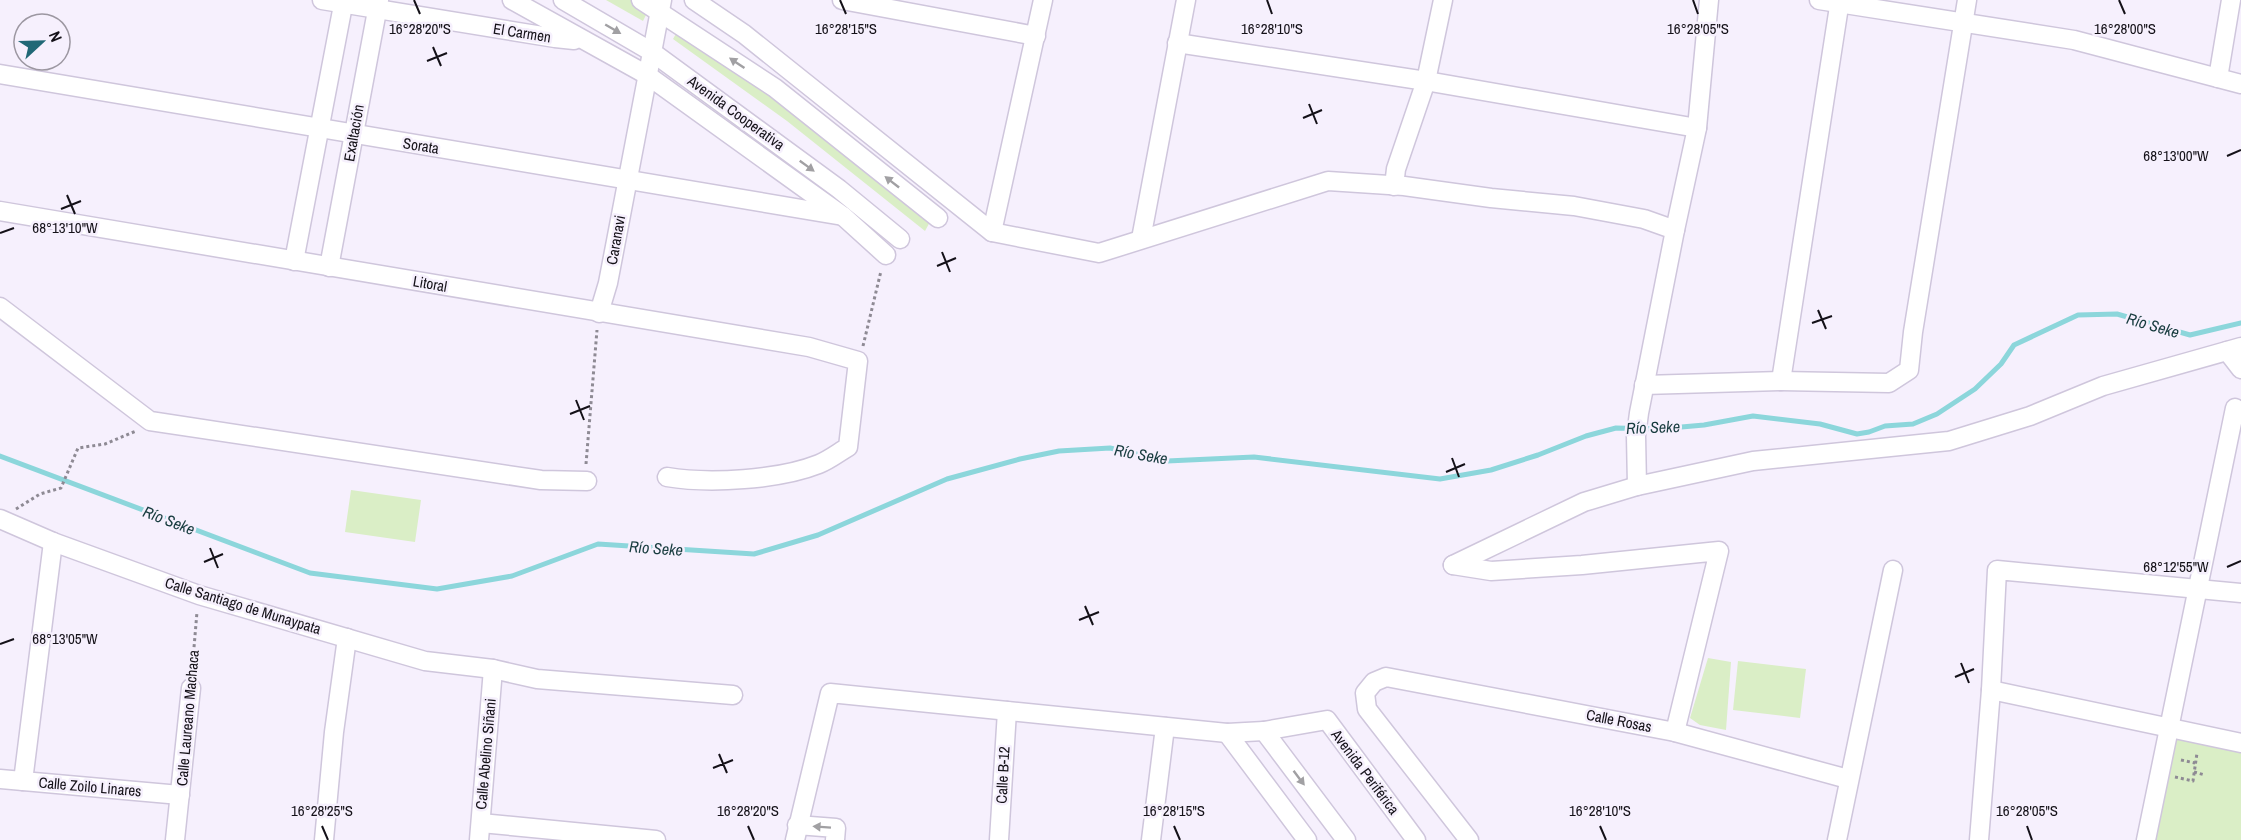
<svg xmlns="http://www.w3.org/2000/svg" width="2241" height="840" font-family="'Archivo Narrow',sans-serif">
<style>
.green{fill:#daeec6}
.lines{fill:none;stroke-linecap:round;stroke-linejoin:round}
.stream{stroke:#8cd6db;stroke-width:5}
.minor-casing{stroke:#cfc6dc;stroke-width:21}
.path{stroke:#8e8a94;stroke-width:3;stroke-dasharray:3 3;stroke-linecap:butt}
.minor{stroke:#fff;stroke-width:18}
.oneway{fill:#a1a0a3}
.ticks{fill:none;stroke:#141118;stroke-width:2}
.labels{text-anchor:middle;stroke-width:5;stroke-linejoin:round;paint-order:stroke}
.street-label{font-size:15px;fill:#141118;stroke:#f6f0fd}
.water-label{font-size:16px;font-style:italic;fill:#173b3e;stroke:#f6f0fd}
.ticks-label{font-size:15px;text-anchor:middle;fill:#141118;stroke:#f6f0fd;stroke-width:5;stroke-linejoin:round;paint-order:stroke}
</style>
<rect width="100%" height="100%" fill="#f6f0fd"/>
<g class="green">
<polygon points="606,0 634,0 649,9 643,21"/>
<polygon points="681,25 931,220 925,231 787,121 673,39"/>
<polygon points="351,490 421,500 415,542 345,532"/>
<polygon points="1708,658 1731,662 1726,730 1700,725 1690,718"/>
<polygon points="1738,661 1806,669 1800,718 1733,710"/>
<polygon points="2175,737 2241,751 2241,840 2153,840"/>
</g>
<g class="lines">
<polyline class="stream" points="0,456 310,573 437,589 512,576 598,544 754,554 818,535 947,479 1020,459 1059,451 1110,448 1167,461 1254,457 1440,479 1491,470 1538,455 1586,436 1616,428 1659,429 1704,425 1753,416 1820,424 1857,434 1869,432 1885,426 1913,424 1937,414 1975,389 2001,364 2014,345 2078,315 2117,314 2190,335 2241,323"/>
<defs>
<g id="minor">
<polyline points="322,0 555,38 574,40 578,38"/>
<polyline points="512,0 647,75 843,216 886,255"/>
<polyline points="563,0 652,52 839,189 900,239"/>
<polyline points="641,0 775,88 938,218"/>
<polyline points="694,0 744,34 992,232 1099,253 1328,181 1404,186 1491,198 1574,206 1644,219 1675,230 1639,413 1636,436 1637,486"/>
<polyline points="842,0 1036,36"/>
<polyline points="1819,0 2074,40 2241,84"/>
<polyline points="1177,43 1426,81 1697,128"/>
<polyline points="0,74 843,216"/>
<polyline points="2218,78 2231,0"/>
<polyline points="1394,186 1396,169 1426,81 1443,0"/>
<path d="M0,211L809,347L858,361L848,447C838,453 829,460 819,464C779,480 709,484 667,477"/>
<polyline points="1675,230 1697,128 1709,0"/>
<polyline points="992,232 1043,0"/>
<polyline points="1141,239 1186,0"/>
<polyline points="294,261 344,0"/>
<polyline points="329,267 379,0"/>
<polyline points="0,307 150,421 541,480 587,481"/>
<polyline points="599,313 608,283 662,0"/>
<polyline points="2227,351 2241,369"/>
<polyline points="1781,381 1840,0"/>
<polyline points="1644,385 1781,381 1889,383 1909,370 1913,332 1967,0"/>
<polyline points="0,519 53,542 199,595 425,661 493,669 537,679 733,695"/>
<polyline points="1453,565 1584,502 1637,486 1753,461 1949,441 2030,416 2103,386 2241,347"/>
<polyline points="1453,565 1491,571 1582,565 1719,551 1675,732"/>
<polyline points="1991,690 2241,743"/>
<polyline points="1264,731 1346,840"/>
<polyline points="1227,733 1307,840"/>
<polyline points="0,779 180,795"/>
<polyline points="23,781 53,542"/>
<polyline points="481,823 656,840"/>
<polyline points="797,825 836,828 835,840"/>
<polyline points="175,840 191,688"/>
<polyline points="324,840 334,732 347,638"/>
<polyline points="479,840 493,669"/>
<polyline points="795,840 830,693 1227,733 1264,731 1327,720 1416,840"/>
<polyline points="999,840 1007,711"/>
<polyline points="1151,840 1165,727"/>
<polyline points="1469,840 1367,709 1365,693 1374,682 1386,677 1675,732 1848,779"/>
<polyline points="1837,840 1893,570"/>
<polyline points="1979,840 1991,690 1997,570 2241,593"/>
<polyline points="2146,840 2235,408"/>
</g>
</defs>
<use href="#minor" class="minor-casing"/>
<g class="path">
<polyline points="863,346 881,271"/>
<polyline points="586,464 597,330"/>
<polyline points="16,509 40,494 61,488 78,448 105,444 136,431"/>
<polyline points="192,671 197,612"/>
<polyline points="2181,760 2195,763"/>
<polyline points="2194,772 2205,775"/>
<polyline points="2175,777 2193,781 2197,753"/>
</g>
<use href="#minor" class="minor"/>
</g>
<defs><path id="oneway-solid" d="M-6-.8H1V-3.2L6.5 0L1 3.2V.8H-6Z" transform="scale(1.5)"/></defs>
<g class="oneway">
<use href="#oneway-solid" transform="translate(613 29) rotate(30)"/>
<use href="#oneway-solid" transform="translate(737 63) rotate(-146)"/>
<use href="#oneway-solid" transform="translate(807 166) rotate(36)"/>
<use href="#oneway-solid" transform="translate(892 182) rotate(-142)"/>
<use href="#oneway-solid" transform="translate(1299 778) rotate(53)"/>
<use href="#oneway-solid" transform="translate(822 827) rotate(-176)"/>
</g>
<path class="ticks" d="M414,0L420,14M840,0L846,14M1267,0L1272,14M1693,0L1698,14M2119,0L2125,14M433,47L441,66M427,61L447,53M1309,104L1317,124M1303,118L1322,110M2227,156L2241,150M67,195L75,214M61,209L81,201M0,233L14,228M942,252L950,272M937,266L956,258M1818,310L1826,329M1812,323L1832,316M576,400L584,420M570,414L590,406M1452,458L1459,477M1446,472L1465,464M210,548L218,568M204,562L223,554M2227,567L2241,561M1085,606L1093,625M1079,620L1099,612M0,644L14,639M1961,663L1969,683M1955,677L1974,669M719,754L727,773M713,768L733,760M322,826L328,840M748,826L754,840M1174,826L1180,840M1600,826L1606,840M2027,826L2032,840"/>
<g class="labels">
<g class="street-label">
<text transform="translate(522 33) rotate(9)" y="5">El Carmen</text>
<text transform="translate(736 113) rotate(36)" y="5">Avenida Cooperativa</text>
<text transform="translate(354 133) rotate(-80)" y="5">Exaltación</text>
<text transform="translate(421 146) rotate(9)" y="5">Sorata</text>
<text transform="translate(616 240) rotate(-80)" y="5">Caranavi</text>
<text transform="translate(430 284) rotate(10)" y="5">Litoral</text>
<text transform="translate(243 606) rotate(17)" y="5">Calle Santiago de Munaypata</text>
<text transform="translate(188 718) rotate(-85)" y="5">Calle Laureano Machaca</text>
<text transform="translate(1619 721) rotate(11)" y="5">Calle Rosas</text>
<text transform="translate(486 754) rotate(-85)" y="5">Calle Abelino Siñani</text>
<text transform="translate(1365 772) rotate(53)" y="5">Avenida Periférica</text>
<text transform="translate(1003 775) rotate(-87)" y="5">Calle B-12</text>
<text transform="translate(90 787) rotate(5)" y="5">Calle Zoilo Linares</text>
</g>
<g class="water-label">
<text transform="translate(2153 325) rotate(16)" y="6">Río Seke</text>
<text transform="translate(1653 427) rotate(-2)" y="6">Río Seke</text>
<text transform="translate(1141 454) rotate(10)" y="6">Río Seke</text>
<text transform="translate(169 520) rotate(21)" y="6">Río Seke</text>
<text transform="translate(656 548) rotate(4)" y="6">Río Seke</text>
</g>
</g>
<g class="ticks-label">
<text x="420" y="34">16°28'20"S</text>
<text x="846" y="34">16°28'15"S</text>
<text x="1272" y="34">16°28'10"S</text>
<text x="1698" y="34">16°28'05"S</text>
<text x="2125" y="34">16°28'00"S</text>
<text x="2176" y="161">68°13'00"W</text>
<text x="65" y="233">68°13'10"W</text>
<text x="2176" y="572">68°12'55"W</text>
<text x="65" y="644">68°13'05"W</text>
<text x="322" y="816">16°28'25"S</text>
<text x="748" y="816">16°28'20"S</text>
<text x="1174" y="816">16°28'15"S</text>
<text x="1600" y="816">16°28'10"S</text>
<text x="2027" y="816">16°28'05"S</text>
</g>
<g transform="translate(42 42) rotate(68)"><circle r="28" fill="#f6f0fd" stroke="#9c97a1" stroke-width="1.5"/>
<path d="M0-4.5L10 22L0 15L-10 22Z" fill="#206876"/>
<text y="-9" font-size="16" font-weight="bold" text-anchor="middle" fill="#141118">N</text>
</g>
</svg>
